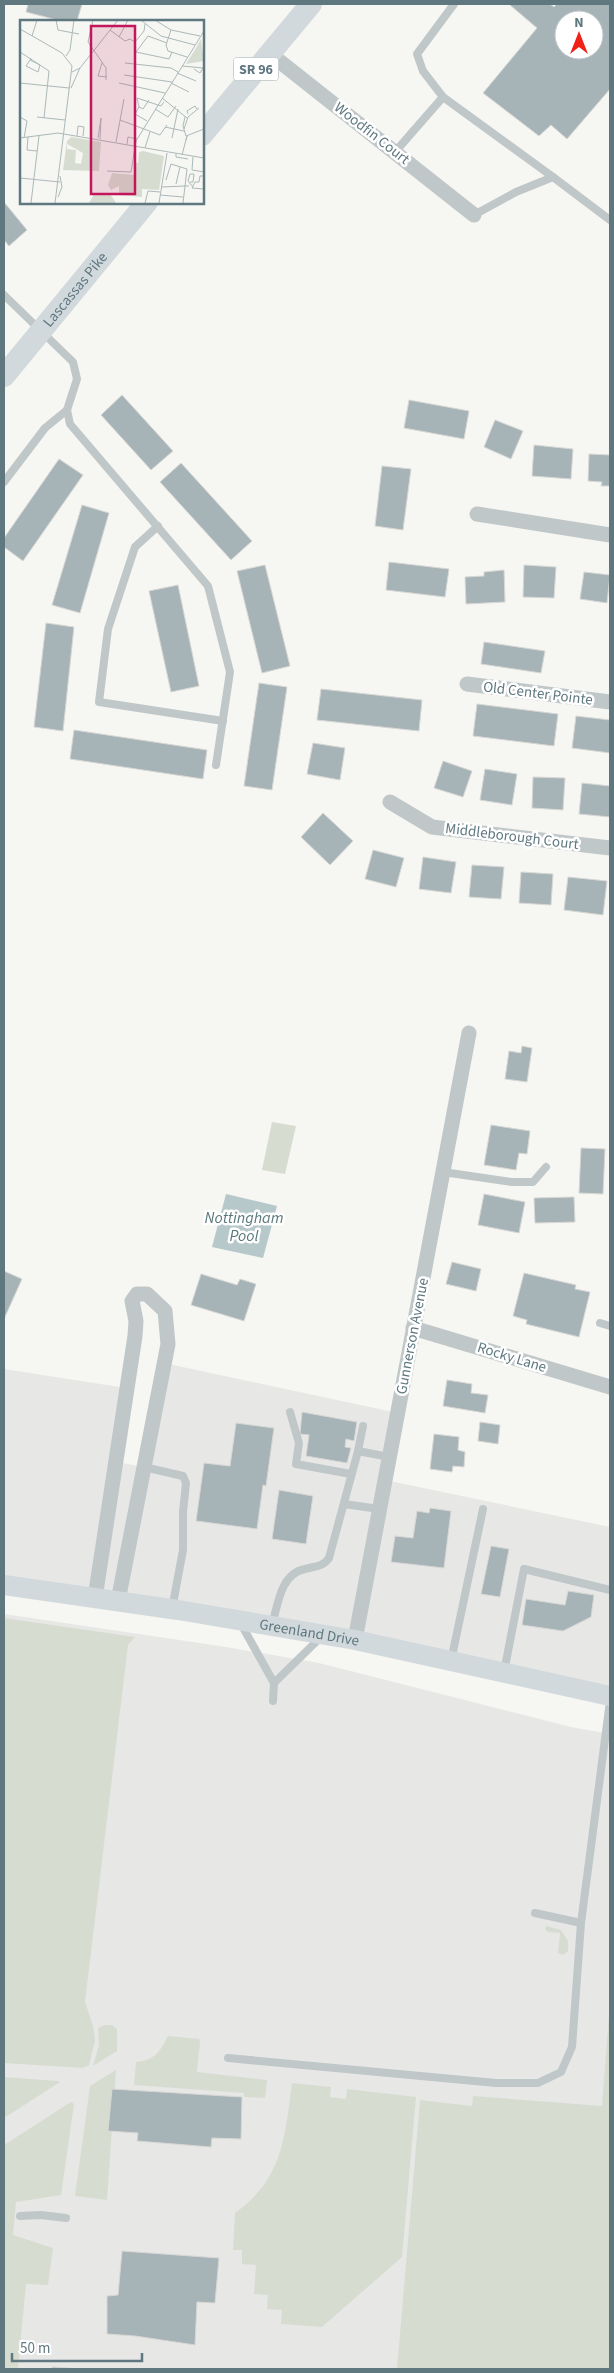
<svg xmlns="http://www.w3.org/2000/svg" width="614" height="2373" font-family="'Source Sans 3',sans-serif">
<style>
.built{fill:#e7e7e6}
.green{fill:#d7dcd1}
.water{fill:#b6c8ca}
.building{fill:#a7b4b7;stroke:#d8d7d5;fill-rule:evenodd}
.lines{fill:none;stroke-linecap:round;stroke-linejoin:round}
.lane{stroke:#c0c7c9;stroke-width:8}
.street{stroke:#c0c7c9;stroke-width:15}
.secondary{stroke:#d2d9dc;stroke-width:20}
.primary{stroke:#d2d9dc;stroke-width:22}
.labels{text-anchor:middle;stroke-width:5;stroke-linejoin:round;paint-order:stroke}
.shield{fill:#fff;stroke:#8fa0a6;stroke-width:1}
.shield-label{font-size:14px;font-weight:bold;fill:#5f7880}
.street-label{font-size:15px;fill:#5f7880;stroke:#fff}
.water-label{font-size:16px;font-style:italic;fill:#5a797c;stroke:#fff}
.inset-road{fill:none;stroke:#acb9ba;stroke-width:1}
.view{fill:#c2185b;fill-opacity:0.15;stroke:#c2185b;stroke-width:2.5}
.inset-edge{fill:none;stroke:#5f7880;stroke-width:2.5}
</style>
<rect width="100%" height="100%" fill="#f6f6f2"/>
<g class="built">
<polygon points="164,1363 398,1413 385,1480 610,1527 610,1696 4,1585 4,1369 126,1388 117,1462 144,1467"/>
<polygon points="4,1614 220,1646 319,1663 571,1727 610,1734 610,2369 4,2369"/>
</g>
<g class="green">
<polygon points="272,1122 296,1126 285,1174 262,1170"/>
<polygon points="4,1618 135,1637 128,1645 85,2002 93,2026 95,2040 89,2065 83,2068 4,2063"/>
<polygon points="546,1926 561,1930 568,1941 568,1951 563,1955 558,1953 560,1933 548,1932 545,1929"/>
<polygon points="610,2003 610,2369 397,2369 420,2100 472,2106 473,2096 602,2106"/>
<polygon points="104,2025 112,2025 117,2029 117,2051 93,2066 99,2045 98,2028"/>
<path d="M168,2036L199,2039L200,2042L197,2072L267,2080L265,2098L244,2097V2093L134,2085L136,2062C156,2060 160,2051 168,2036Z"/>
<polygon points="116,2070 107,2200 75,2196 90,2086"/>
<polygon points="4,2077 58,2081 60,2082 4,2118"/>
<path d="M292,2083L331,2087L330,2097L346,2099L347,2089L416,2097L402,2257L322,2327L281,2324L282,2310L267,2309L268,2295L254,2294L256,2265L242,2264V2250H233L235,2213C283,2179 285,2136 292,2083Z"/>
<polygon points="71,2102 74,2104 61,2195 16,2202 13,2235 53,2248 48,2285 26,2284 18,2369 4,2369 4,2145"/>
</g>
<polygon class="water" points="226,1194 277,1206 263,1258 212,1247"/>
<g class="building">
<polygon points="28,4 82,4 77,21 61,21 26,12"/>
<path d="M511,4H550L554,7L557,4H610V89L567,139L551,125L539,136L483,93L537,28L510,5ZM564,20H594V50H564Z"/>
<polygon points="4,202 27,230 9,246 4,240"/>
<polygon points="122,395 173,451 151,470 101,415"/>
<polygon points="409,400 469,411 464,439 404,428"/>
<polygon points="495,420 523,431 511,459 484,447"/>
<polygon points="534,445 573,449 571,479 532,476"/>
<polygon points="589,454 610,455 610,486 601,486 602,482 588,481"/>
<polygon points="59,459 83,475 23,561 4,547 4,538"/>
<polygon points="181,463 252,541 231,560 160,482"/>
<polygon points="382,466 411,469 403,530 375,526"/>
<polygon points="82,505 109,513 80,613 52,605"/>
<polygon points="389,562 449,569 445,597 386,590"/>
<polygon points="265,565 290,666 262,673 237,571"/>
<polygon points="524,565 556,567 554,598 523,597"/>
<polygon points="504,570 505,602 466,604 465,577 484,576 484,572"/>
<polygon points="584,572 610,575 607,603 580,599"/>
<polygon points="178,585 199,686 171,692 149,591"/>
<polygon points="46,623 74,627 63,731 34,727"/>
<polygon points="484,642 545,651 541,673 481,664"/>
<polygon points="259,683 287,687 272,790 244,786"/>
<polygon points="321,689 422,700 419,731 317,720"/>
<polygon points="477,704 558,714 554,746 473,736"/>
<polygon points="576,716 610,720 610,753 572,748"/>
<polygon points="74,730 207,750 203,779 70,759"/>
<polygon points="313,743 345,748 340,780 307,774"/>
<polygon points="443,761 472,771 463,797 434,788"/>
<polygon points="485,769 517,774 512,805 480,800"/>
<polygon points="533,777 565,778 563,810 532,808"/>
<polygon points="582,783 610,786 610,817 579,814"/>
<polygon points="323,813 353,841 330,865 301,837"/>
<polygon points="373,850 404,858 396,887 365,879"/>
<polygon points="423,857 456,862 451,893 419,889"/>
<polygon points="472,865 504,867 501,899 469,897"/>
<polygon points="521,872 553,874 551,905 519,903"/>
<polygon points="568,877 607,881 603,915 564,910"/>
<polygon points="522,1046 532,1048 527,1082 505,1079 509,1051 521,1053"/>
<polygon points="491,1125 530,1131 527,1154 519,1153 516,1170 484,1165"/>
<polygon points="581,1148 605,1149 603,1194 579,1193"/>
<polygon points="484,1194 525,1202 519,1233 478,1225"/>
<polygon points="574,1197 575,1222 535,1223 534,1198"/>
<polygon points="452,1262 481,1269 476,1291 446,1284"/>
<polygon points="4,1271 22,1279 4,1319"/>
<polygon points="524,1273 576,1285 575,1289 590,1292 579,1337 526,1324 527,1320 513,1316"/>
<polygon points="201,1274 237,1285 240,1279 256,1284 244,1321 191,1305"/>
<polygon points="447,1380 472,1384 471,1393 488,1395 485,1413 443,1406"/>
<polygon points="302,1412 357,1422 354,1441 346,1439 345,1447 351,1448 347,1463 306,1456 309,1435 300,1434"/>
<polygon points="480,1422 500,1425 498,1444 478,1441"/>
<polygon points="236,1423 274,1428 266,1486 263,1485 257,1529 196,1521 204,1463 230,1466"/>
<polygon points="434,1434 459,1437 458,1450 465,1452 464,1467 453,1466 452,1472 430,1469"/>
<polygon points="279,1490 313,1496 306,1544 272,1539"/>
<polygon points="430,1508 451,1511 444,1568 391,1562 395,1536 413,1538 417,1511 429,1513"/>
<polygon points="491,1546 509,1549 500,1597 481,1594"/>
<polygon points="568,1591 594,1595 591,1617 563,1631 522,1625 526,1599 565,1605"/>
<polygon points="112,2089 242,2097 241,2139 212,2138 211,2147 137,2141 138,2133 108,2131"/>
<polygon points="122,2251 219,2258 215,2303 197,2302 195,2345 135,2336 107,2334 107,2296 118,2295"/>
<polygon points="53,2367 82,2369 50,2369"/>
</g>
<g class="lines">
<g class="lane">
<polyline points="443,97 553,177"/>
<polyline points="395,152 443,97 423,71 417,54 454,4"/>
<polyline points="474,215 516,192 553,177 610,220"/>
<polyline points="4,295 73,362 77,379 67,410 70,424 208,586 230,672 216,765"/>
<polyline points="4,482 45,428 67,410"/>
<polyline points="158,526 135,547 108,629 99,702 223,721"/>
<polyline points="443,1172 512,1182 533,1182 546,1167"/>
<polyline points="600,1323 610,1326"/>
<polyline points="290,1412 299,1443 296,1464 351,1474"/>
<polyline points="358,1451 363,1426"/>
<polyline points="144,1467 183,1476 186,1483 183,1512 183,1550 172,1609"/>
<polyline points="344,1504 379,1509"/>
<polyline points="241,1624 274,1683"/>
<path d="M272,1625C278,1605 280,1574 305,1569C315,1566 323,1567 329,1558L358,1451L389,1457"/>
<polyline points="451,1661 483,1509"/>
<polyline points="504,1672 524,1569 610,1590"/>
<polyline points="273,1701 274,1683 321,1637"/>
<polyline points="535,1913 581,1923"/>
<polyline points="228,2058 496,2083 538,2083 561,2072 572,2047 581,1923 610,1701"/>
<polyline points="20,2216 41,2215 66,2218"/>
</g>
<g class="street">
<polyline points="269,53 474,215"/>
<polyline points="477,514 610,535"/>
<polyline points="467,684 610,702"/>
<polyline points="390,802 432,827 610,848"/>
<polyline points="413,1328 610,1387"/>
<polyline points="95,1598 135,1336 136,1321 132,1301 137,1294 147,1294 165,1311 168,1344 118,1601"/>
<polyline points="355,1640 469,1033"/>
</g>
<path class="secondary" id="s1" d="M4,1585L178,1610L355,1640L610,1696"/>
<g class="primary">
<polyline points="202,135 311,4"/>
<path id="s2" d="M4,376L147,202"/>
</g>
</g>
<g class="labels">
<rect class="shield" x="233.5" y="57.5" width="45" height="23" rx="4"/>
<g class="shield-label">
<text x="256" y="74">SR 96</text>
</g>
<g class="street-label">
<text transform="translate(372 133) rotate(38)" y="5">Woodfin Court</text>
<text dy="5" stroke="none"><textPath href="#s2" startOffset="112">Lascassas Pike</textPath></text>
<text transform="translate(538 693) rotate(7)" y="5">Old Center Pointe</text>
<text transform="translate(512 836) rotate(7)" y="5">Middleborough Court</text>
<text transform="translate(412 1336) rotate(-79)" y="5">Gunnerson Avenue</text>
<text transform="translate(512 1357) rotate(17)" y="5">Rocky Lane</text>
<text dy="5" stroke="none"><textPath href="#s1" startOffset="309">Greenland Drive</textPath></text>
</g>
<g class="water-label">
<text x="244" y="1223">Nottingham<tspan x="244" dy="18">Pool</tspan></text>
</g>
</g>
<g transform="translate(20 20)">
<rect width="184" height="184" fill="#f6f6f2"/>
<path d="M181,19L184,41L166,44L176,28ZM51,117L81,122L79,151L43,150L47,121ZM47,124L63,133L61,144L55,143L56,130L47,129ZM123,131L144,136L139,170L122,169V177L99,175V166L91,170L88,165L92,153L114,155L115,143H118L119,132ZM75,173L90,174L96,183H69Z" fill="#d7dcd1" fill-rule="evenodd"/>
<path class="inset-road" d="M36,0L38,10L59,14M73,0L68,22L86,48V60M121,0L141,16L175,25M135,0L151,10M0,9L42,33L52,46L35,183M90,10L105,21L110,19L115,22L124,11L125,4M12,16L17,0M99,17L108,0M147,23L128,16L116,32L149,39L152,32M0,32L29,51L24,98M46,36L50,30L54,0M167,37L148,31L146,25L151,10L180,16M10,40L20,45L18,52L6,46L10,40L11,38M82,43L78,56L87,57M105,43L151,48L158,52M162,46L183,48L180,53L174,49M52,52L60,48L98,0M157,53L176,61M104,55L152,62M0,63L49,68M99,63L145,73M151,63L169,72M51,68L60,48M142,78L167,98M119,87L123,89L129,80M135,89L148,97L156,86M168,94L167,91L175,86L177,89M0,97L7,101L4,118M17,97L45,100M165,97L163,106L166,116M100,100L140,115L147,105M127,101L115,94L119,87L117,78L141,86L144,82M145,107L164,111M164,109L168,97L179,88M57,116L58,106L64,107L63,116M166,116L184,109M8,117L7,130L17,131M0,118L38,113L184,138M78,118L81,98M152,118L158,89M80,119L81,98M96,122L104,79M107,124L108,117L117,119M125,128L130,112M156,134V137L168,139M162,135L167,116L166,120M173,137L172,150L184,152M87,151L111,152L116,121L184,11M184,156H180L179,162H175L172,168L184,169M0,158L40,162M146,160L151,144L167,149L165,166H169M170,162H173L174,154H170L168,161L173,167M156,164L160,147M141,167L165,166L163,183M140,175L163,177M38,177L42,167L40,156M11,183L19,116M125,183L128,171L140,172M139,183L147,133"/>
<path class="view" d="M71,6H115V174H71Z"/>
<rect width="184" height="184" class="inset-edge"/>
</g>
<rect width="614" height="2373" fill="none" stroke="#5f7880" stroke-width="10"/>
<g transform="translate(579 35)"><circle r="24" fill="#ffffff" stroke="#bfc9cc"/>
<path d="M0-4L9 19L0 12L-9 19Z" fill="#f12118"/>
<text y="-8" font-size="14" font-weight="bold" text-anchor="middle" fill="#5f7880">N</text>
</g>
<path d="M12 2353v8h130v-8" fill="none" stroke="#5f7880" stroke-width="2.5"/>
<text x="20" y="2353" font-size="15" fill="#5f7880" stroke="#ffffff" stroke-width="4" paint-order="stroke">50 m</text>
</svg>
